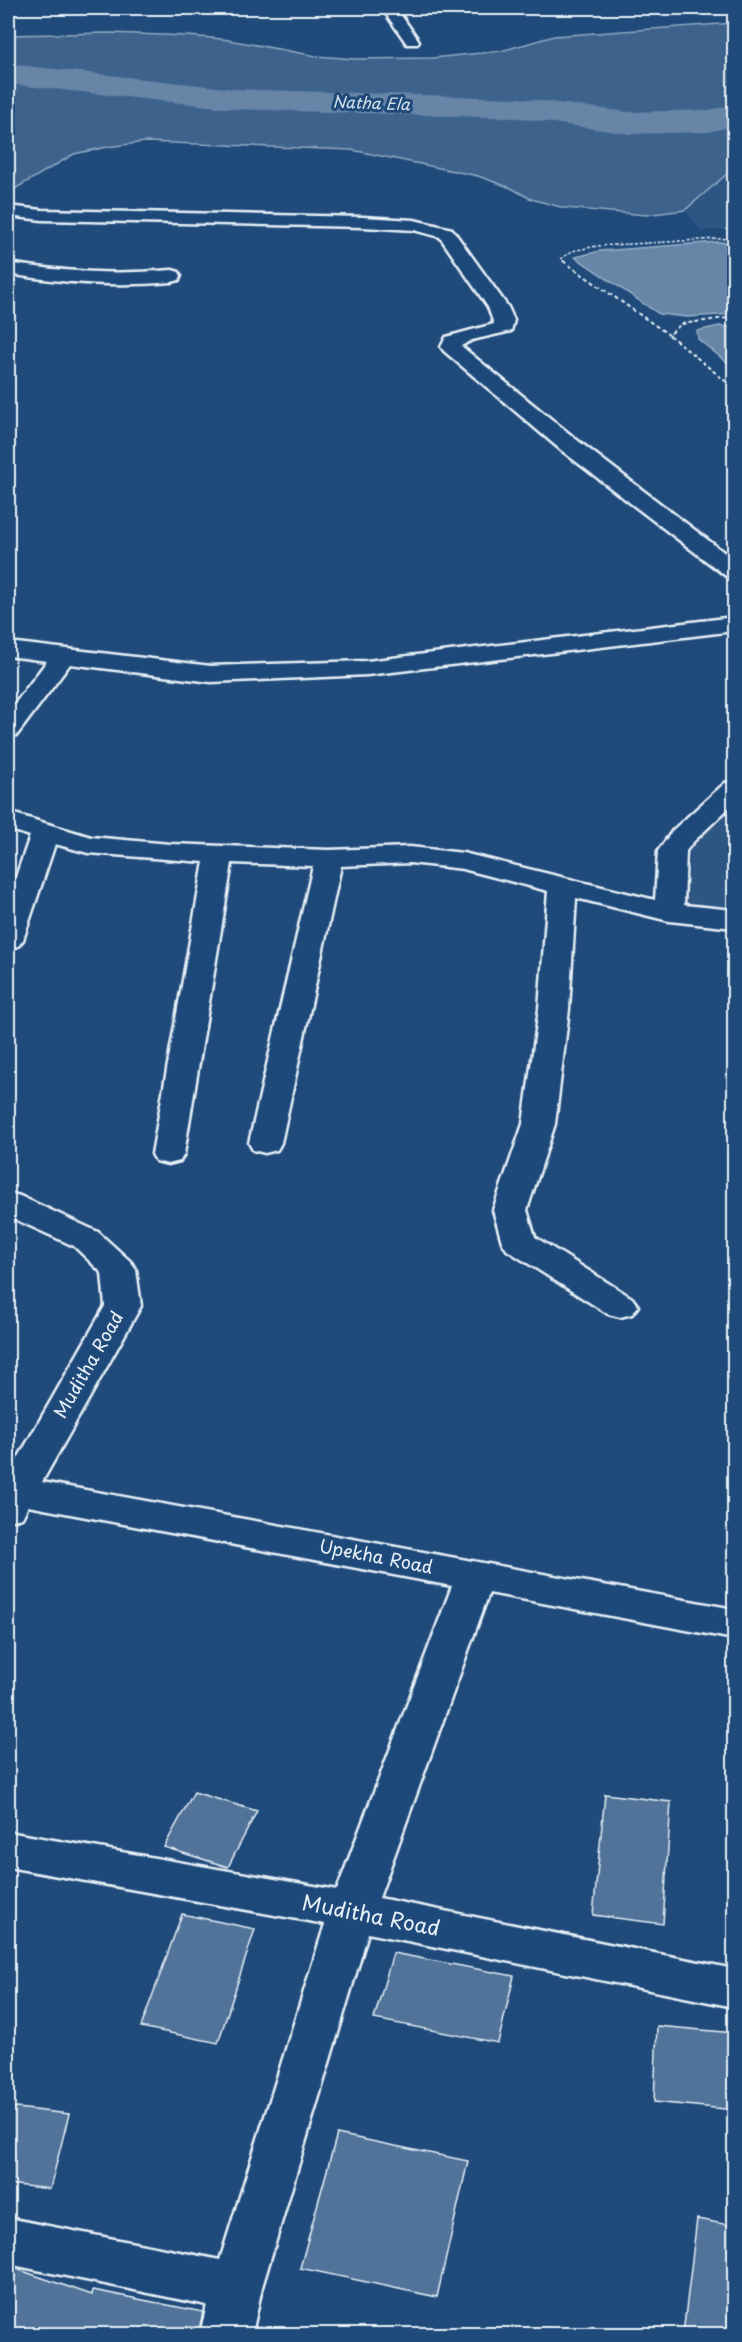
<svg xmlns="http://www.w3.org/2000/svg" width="742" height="2342" font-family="'Playpen Sans',sans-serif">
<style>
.built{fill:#2e5683}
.green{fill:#3c628c;stroke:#92aac2;stroke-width:1.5}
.water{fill:#6685a7;stroke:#9ab0c7;stroke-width:1.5}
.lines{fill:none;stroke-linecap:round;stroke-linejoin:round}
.river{fill:#6685a7;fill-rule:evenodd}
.building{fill:#517399;stroke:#e8f1f8;stroke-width:1.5}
.minor-casing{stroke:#e8f1f8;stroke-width:5}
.path-far1{stroke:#e8f1f8;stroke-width:1.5;stroke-dasharray:3 2;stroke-linecap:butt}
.path{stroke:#e8f1f8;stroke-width:2;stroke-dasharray:4 3;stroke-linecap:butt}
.minor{fill:#1f4a7a;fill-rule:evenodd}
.labels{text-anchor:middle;stroke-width:6;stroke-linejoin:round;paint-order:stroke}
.far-water-label{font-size:16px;font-style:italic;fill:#d4e1ec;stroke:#1f4a7a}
.street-label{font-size:18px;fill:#e8f1f8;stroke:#1f4a7a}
.near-street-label{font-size:21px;fill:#e8f1f8;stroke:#1f4a7a}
</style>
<rect width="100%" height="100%" fill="#1f4a7a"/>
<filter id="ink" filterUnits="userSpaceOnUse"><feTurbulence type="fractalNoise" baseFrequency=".0167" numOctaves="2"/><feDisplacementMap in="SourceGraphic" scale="12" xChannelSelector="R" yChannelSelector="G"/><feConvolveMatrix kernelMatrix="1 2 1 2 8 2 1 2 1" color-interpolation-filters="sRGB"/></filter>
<g filter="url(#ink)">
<g class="built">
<polygon points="734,159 734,229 701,231 666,182"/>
<polygon points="734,807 734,917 685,911 692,839"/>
</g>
<polygon class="green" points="734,23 734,171 727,174 685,210 646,215 564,208 531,199 511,188 478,176 352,150 145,142 107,147 74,154 8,193 8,35 110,33 188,36 223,39 316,56 355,59 432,58 501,51 554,36"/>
<g class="water">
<polygon points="718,242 734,243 734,314 687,317 659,314 575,257 600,251"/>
<polygon points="719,326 734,327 734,368 698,339 697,331"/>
</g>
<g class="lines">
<polygon class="river" points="8,64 235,89 519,98 629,112 708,110 734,105 734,126 708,132 629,134 519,118 235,109 8,84"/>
</g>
<g class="building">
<polygon points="194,1792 257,1811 228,1867 164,1847"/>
<polygon points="605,1794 671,1802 663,1924 593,1915"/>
<polygon points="182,1914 255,1929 218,2043 141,2027"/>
<polygon points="393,1953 514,1976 498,2043 374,2019"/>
<polygon points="657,2026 735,2033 735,2110 654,2102"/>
<polygon points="8,2107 69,2114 50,2189 8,2184"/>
<polygon points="337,2134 468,2161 437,2297 300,2268"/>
<polygon points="697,2219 735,2226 735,2334 683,2334"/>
<polygon points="8,2266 92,2295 93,2290 203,2312 198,2334 8,2334"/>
</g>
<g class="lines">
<defs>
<g id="minor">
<polygon points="382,8 396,8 419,41 417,44 407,44"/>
<polygon points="8,206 42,210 363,217 414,220 452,229 508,307 514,320 511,331 472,340 461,346 577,440 734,560 734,578 726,576 561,450 444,351 441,347 446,337 494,324 488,307 440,237 414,230 363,227 42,220 8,216"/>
<path d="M8,263C66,272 113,275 172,270L179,272L181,276L179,280L172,282C113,287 65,283 8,274Z"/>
<polygon points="734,617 734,631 367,675 211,682 70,664 17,735 8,738 8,713 47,661 8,656 8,642 211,666 367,661"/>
<polygon points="734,781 734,803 693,842 686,851 684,905 734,910 734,928 669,921 576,898 569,1009 555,1124 527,1210 535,1237 632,1298 638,1306 632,1314 620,1317 608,1314 507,1250 502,1242 493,1210 523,1124 539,1009 548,891 463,869 410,863 341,866 281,1143 277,1150 265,1153 253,1150 249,1143 313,866 232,863 184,1154 180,1161 168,1164 156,1161 152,1154 204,862 88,853 55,844 23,940 18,946 8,949 8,900 30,836 8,829 8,812 91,837 170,844 329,850 410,847 463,853 655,900 658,851 673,830 725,783"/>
<polygon points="8,1193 20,1196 98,1232 131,1262 136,1270 141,1306 42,1482 734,1609 734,1639 489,1593 379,1898 734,1969 734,2007 368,1933 262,2287 252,2334 200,2334 207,2305 8,2264 8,2218 220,2260 325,1924 8,1867 8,1832 337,1890 452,1586 28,1506 22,1518 8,1521 8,1476 105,1306 102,1273 74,1246 8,1216"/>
</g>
</defs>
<use href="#minor" class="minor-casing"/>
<polyline class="path-far1" points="565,262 561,259 572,251 597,246 734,238"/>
<g class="path">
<polyline points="563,261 669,335"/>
<polyline points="734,317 681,324 669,335 734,388"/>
</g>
<use href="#minor" class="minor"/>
</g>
</g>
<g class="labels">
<g class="far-water-label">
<text transform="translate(371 103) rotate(2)" y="6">Natha Ela</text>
</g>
<g class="street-label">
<text transform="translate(89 1365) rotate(-60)" y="6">Muditha Road</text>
<text transform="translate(376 1557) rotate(11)" y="6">Upekha Road</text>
</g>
<g class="near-street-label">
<text transform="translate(371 1916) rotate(11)" y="7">Muditha Road</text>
</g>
</g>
<rect width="742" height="2342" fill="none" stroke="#1f4a7a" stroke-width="30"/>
<rect x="15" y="15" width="712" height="2312" fill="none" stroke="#e8f1f8" stroke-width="2" filter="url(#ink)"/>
</svg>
